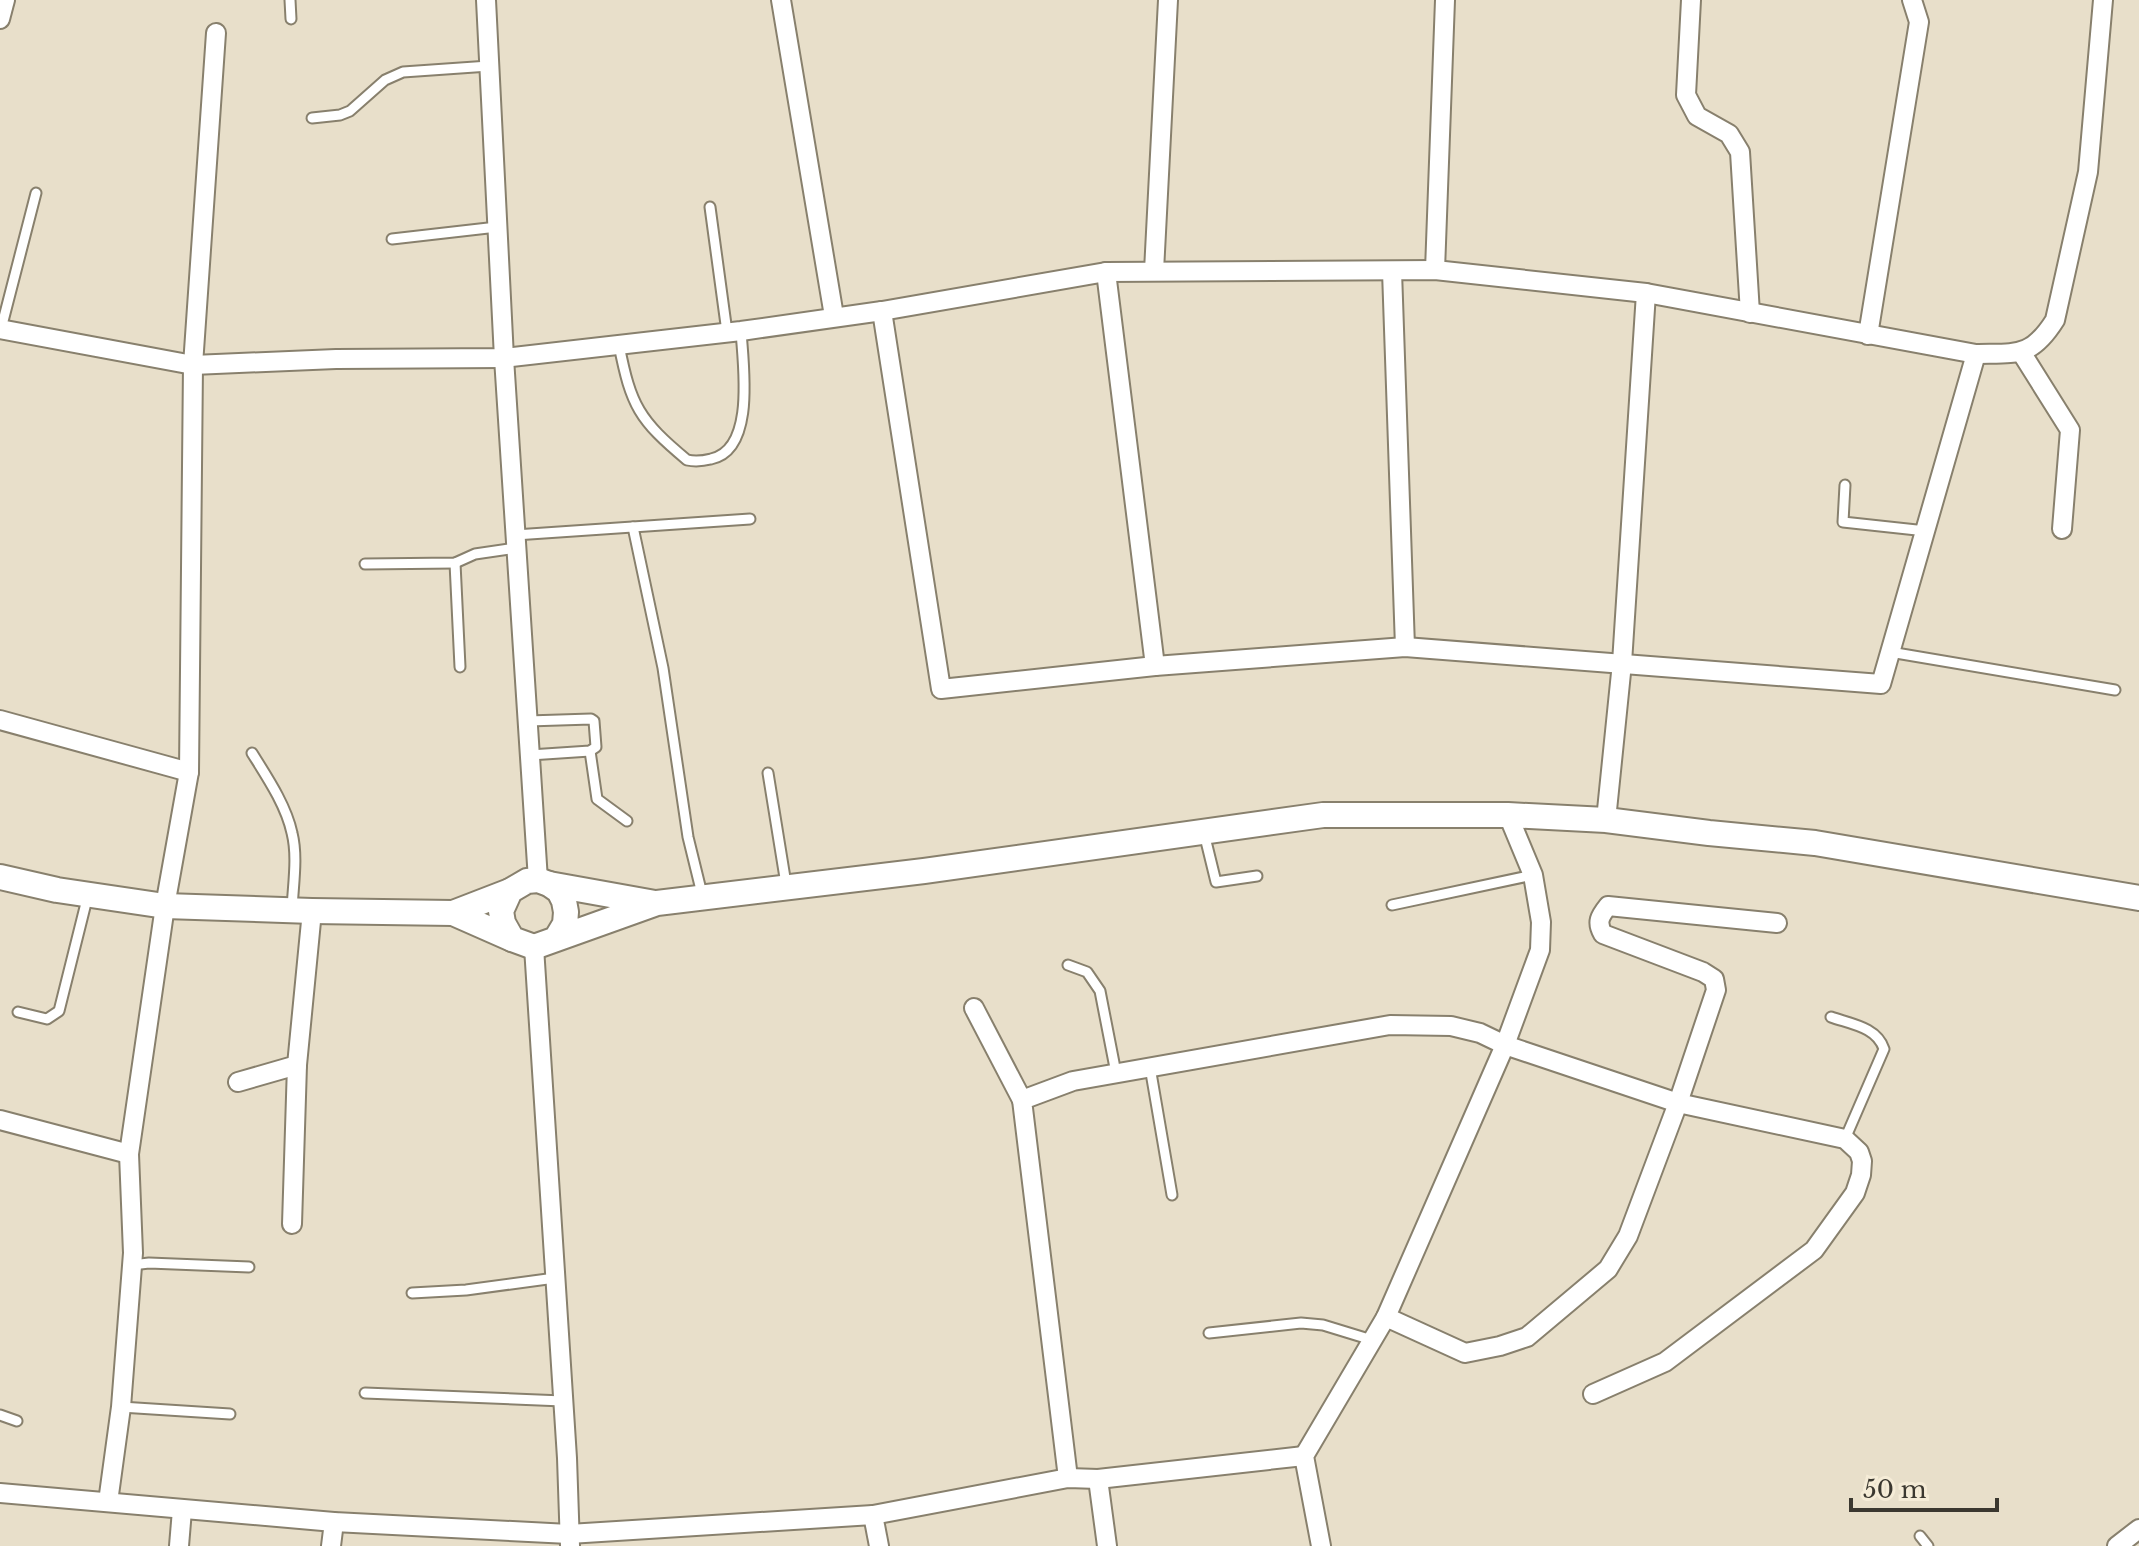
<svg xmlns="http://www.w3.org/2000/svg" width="2139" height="1546" font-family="'Libre Baskerville',serif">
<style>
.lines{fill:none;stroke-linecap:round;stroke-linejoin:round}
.service-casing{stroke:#88806d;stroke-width:13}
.minor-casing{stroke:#88806d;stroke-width:22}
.tertiary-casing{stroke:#88806d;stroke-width:28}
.service{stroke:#fff;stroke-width:9}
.minor{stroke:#fff;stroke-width:18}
.tertiary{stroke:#fff;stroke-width:24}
</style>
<rect width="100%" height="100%" fill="#e8dfca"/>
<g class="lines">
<defs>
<g id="service">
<polyline points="290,0 291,19"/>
<polyline points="312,118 340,115 350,111 385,80 403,72 489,66"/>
<polyline points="710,207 727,332"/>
<polyline points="392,239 497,227"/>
<polyline points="1,329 36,193"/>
<path d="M619,345C631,406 639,420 687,460C696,462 703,461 711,459C756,450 743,364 741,331"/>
<polyline points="1845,485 1843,522 1926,531"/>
<polyline points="633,527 663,668 688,837 702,894"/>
<polyline points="515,535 750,519"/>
<polyline points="455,563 460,667"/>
<polyline points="365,564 455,563 475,554 516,548"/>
<polyline points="1890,652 2115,690"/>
<polyline points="528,721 591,719 594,721 596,747 590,751 530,755"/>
<polyline points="590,751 597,799 627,821"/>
<path d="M252,753C267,777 286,805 292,833C298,857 293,885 292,910"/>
<polyline points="768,773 786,884"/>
<polyline points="1204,833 1216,882 1257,876"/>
<polyline points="1392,905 1533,875"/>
<polyline points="1068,965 1087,972 1100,991 1116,1073"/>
<polyline points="18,1012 47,1019 59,1011 88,895"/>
<path d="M1831,1017C1851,1024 1877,1027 1884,1049L1845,1139"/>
<polyline points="1150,1067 1172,1195"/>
<polyline points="132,1265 149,1263 249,1267"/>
<polyline points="412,1293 466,1290 555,1278"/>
<polyline points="1209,1333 1301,1323 1323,1325 1372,1340"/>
<polyline points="365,1393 563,1401"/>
<polyline points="121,1407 230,1414"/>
<polyline points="0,1415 17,1421"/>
<polyline points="1920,1536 1928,1546"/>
</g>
<g id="minor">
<polyline points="486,0 504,358 538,880"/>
<polyline points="781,0 834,316"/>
<polyline points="1691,0 1686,95 1697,116 1729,134 1740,152 1750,313"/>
<polyline points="0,19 5,0"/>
<polyline points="1435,270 1445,0"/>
<polyline points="1154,271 1168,0"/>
<polyline points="1392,271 1405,647"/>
<polyline points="1106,272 1155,666"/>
<polyline points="882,311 941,689 1155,666 1405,647 1881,684 1976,354"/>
<path d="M0,329L193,365L336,359L504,358L741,331L882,311L1106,272L1435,270L1646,293L1976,354C2017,353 2031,358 2055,320L2088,172L2103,0"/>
<polyline points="1868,335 1919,22 1912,0"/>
<polyline points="2021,352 2070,430 2062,529"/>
<polyline points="0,720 189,772"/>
<polyline points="1606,820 1622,663 1646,293"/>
<polyline points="534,947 567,1458 570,1546"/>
<polyline points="974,1008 1022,1100"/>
<polyline points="238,1082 297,1065 312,911"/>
<polyline points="0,1120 129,1154"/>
<polyline points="292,1224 297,1065"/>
<path d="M1386,1317L1465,1353L1500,1346L1527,1337L1608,1269L1628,1236L1678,1103L1716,990L1714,979L1703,972L1603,934C1596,922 1600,916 1608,906L1777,923"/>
<polyline points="1068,1478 1022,1100 1073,1081 1390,1025 1451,1026 1480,1033 1505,1045 1678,1103 1845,1139 1859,1152 1862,1161 1861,1175 1855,1193 1814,1250 1665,1362 1593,1394"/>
<polyline points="1098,1479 1107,1546"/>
<polyline points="0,1493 334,1522 569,1534 873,1515 1068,1478 1098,1479 1304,1456"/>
<polyline points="108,1502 121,1407 133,1253 129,1154 165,906 189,772 193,365 216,33"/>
<polyline points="873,1515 879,1546"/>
<polyline points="179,1546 182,1510"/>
<polyline points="331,1546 334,1522"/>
<polyline points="1321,1546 1304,1456 1386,1317 1505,1045 1540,950 1541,922 1533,875 1508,815"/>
<polyline points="2117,1546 2139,1529"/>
</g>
<g id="tertiary">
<polyline points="0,877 57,890 165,906 312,911 453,913 510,891"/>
<polyline points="549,884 655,903"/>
<polyline points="453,913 512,939"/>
<polyline points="556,939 565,924 566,912 564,901 559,891 549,884 538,880 527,881 510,891 501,911 503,923 512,939 534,947 657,903 924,871 1323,815 1508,815 1606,820 1709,833 1815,843 2139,898"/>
</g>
</defs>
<use href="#service" class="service-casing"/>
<use href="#minor" class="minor-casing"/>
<use href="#tertiary" class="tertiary-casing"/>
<use href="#service" class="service"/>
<use href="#minor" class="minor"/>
<use href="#tertiary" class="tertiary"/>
</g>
<path d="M1851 1498v12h146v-12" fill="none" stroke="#3b3830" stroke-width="4"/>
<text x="1863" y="1498" font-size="24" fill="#3b3830" stroke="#f5ecd7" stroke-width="6" paint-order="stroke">50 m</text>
</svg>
